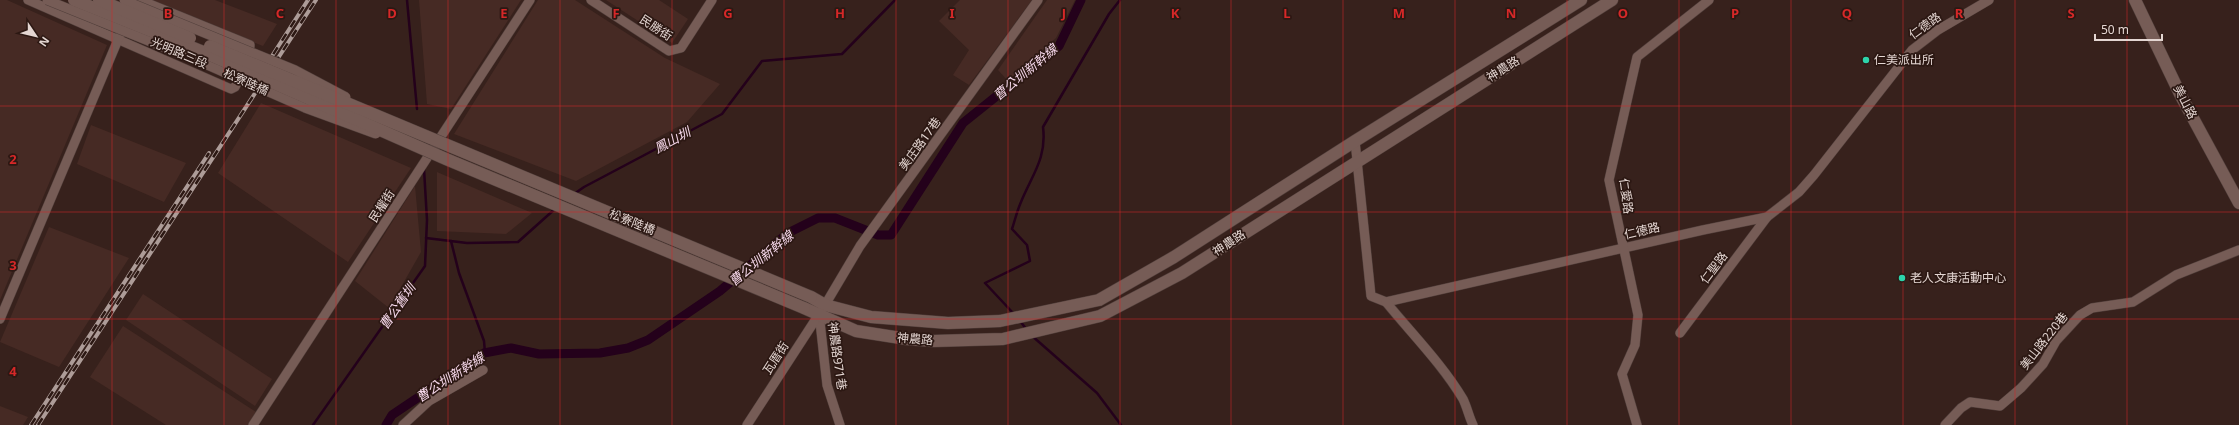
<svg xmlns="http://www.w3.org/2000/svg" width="2239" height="425" font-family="'Noto Sans','Noto Sans TC',sans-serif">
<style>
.built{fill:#462a24}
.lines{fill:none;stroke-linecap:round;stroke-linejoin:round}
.stream{stroke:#24011b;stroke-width:2.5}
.canal{stroke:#24011b;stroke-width:9}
.street-casing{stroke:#513f3b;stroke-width:10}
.secondary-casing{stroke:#513f3b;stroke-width:13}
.street{stroke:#765c56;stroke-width:9}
.secondary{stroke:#765c56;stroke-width:12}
.rail-casing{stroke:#ad9c98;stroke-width:4}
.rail{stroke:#2c1813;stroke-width:2.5;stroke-dasharray:8;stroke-linecap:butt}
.street-bridge-casing{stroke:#513f3b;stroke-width:10;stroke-linecap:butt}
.secondary-bridge-casing{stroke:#513f3b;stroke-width:13;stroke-linecap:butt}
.street-bridge{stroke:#765c56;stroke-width:9}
.secondary-bridge{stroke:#765c56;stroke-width:12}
.grid{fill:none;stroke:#d62828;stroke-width:1;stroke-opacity:0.55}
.poi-dot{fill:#2dd4ab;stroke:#2c1813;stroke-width:1.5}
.labels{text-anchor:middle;stroke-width:3.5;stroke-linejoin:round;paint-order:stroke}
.street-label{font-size:12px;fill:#e4d6d2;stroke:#2c1813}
.poi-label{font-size:12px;fill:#e4d6d2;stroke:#2c1813;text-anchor:start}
.water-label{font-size:13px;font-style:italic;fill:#f6d8eb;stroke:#2c1813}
.grid-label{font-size:13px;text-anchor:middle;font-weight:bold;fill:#d62828;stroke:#2c1813;stroke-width:3.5;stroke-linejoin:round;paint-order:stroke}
</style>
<rect width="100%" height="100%" fill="#37211c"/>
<g class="built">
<polygon points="0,0 7,0 107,45 0,300"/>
<polygon points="148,0 215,0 277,24 263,46"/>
<polygon points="419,0 521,0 451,109 427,104"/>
<polygon points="538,0 575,0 665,58 720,84 687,122 576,181 454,134"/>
<polygon points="606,0 659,0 688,19 672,43"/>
<polygon points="960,0 1032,0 969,85 953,75 969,50 939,21"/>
<polygon points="1047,0 1075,0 1056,38 1008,81 998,70"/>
<polygon points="261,103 411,168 348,262 218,173"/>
<polygon points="91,125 186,163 164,202 77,164"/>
<polygon points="437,172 532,213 506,234 437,231"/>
<polygon points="415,186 421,252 389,308 355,281"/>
<polygon points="49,227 129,258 59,367 0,342"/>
<polygon points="143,294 272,379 255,406 126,320"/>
<polygon points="123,326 256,412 248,425 166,425 90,377"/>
<polygon points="0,406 28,417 23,425 0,425"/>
</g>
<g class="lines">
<g class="stream">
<polyline points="407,0 417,109"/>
<polyline points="574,194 584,187 722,114 762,61 842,54 895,0"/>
<polyline points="426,238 467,243 518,242 556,208"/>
<polyline points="451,241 459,273 484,341 485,353"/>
<path d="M1014,314L985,283L1030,261L1027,245L1012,229C1015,220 1017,211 1021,202C1032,175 1047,158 1043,127L1109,14L1120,0"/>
<polyline points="1020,321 1027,330"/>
<polyline points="1031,335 1097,393 1121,425"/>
<polyline points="313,425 425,266 427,220 424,169"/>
</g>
<polyline class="canal" points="386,425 392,415 484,353 511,348 539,354 600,353 628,348 648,340 720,291 788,233 818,218 835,218 878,235 891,235 963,123 1059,46 1081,0"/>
<defs>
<g id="street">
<polyline points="28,0 231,89 235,87 242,72"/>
<polyline points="140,0 250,45 249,59"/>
<polyline points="591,0 669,51 681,48 712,0"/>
<polyline points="1355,141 1371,296 1386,302 1703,230 1767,217 1799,192 1814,175 1912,50 1938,30 1989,0"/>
<path d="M1386,302C1412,334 1442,364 1463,399C1467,407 1469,417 1473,425"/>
<polyline points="819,313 827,385 840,425"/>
<polyline points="0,319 120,35"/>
<polyline points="1680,333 1767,217"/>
<polyline points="253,425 530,0"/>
<polyline points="403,425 429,401 483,370"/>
<polyline points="747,425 825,305 860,246 1038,0"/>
<polyline points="1637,425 1622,374 1635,345 1638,315 1609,180 1637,57 1709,0"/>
<polyline points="1945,425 1961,408 1970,402 2000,406 2021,388 2043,364 2056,341 2080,315 2092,308 2133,302 2176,275 2239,250"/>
</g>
<g id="secondary">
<polyline points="2135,0 2181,96 2239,203"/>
<polyline points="811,297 825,305 871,317 948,323 1000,321 1099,300 1174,257 1355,141 1581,0"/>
<polyline points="804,308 856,331 907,339 934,341 1003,339 1100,316 1182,273 1612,0"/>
</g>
</defs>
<use href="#street" class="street-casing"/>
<use href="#secondary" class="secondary-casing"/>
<use href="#street" class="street"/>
<use href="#secondary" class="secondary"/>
<defs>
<g id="rail">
<polyline points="256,81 308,0"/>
<polyline points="31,425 209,153"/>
<polyline points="38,425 316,0"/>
</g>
</defs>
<use href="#rail" class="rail-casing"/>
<use href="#rail" class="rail"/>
<defs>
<g id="street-bridge">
<polyline points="47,0 198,61 305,108 376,134"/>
<polyline points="124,0 295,70 346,97"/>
</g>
<g id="secondary-bridge">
<polyline points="74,0 201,51 446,159 804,308"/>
<polyline points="99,0 190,38"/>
<polyline points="210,46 811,297"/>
</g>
</defs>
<use href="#street-bridge" class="street-bridge-casing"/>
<use href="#secondary-bridge" class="secondary-bridge-casing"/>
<use href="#street-bridge" class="street-bridge"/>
<use href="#secondary-bridge" class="secondary-bridge"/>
</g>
<path class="grid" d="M112,0V425M224,0V425M336,0V425M448,0V425M560,0V425M672,0V425M784,0V425M896,0V425M1008,0V425M1120,0V425M1231,0V425M1343,0V425M1455,0V425M1567,0V425M1679,0V425M1791,0V425M1903,0V425M2015,0V425M2127,0V425M0,106H2239M0,212H2239M0,319H2239"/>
<g class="poi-dot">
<circle cx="1866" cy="60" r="4"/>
<circle cx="1902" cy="278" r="4"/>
</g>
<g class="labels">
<g class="street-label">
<text transform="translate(1925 26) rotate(-36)" y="4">仁德路</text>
<text transform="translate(656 28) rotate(33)" y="4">民勝街</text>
<text transform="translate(179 53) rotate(23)" y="4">光明路三段</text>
<text transform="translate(1503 69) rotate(-32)" y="4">神農路</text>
<text transform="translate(246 82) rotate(24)" y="4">松寮陸橋</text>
<text transform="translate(2185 102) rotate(63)" y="4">美山路</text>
<text transform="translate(920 144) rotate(-54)" y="4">美庄路17巷</text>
<text transform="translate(1626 196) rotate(82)" y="4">仁愛路</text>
<text transform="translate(382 206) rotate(-57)" y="4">民權街</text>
<text transform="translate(632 222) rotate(22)" y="4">松寮陸橋</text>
<text transform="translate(1642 231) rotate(-13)" y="4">仁德路</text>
<text transform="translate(1229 243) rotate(-33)" y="4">神農路</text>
<text transform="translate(1714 268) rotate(-53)" y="4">仁聖路</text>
<text transform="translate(915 339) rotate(5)" y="4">神農路</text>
<text transform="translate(2044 341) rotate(-52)" y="4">美山路220巷</text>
<text transform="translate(837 356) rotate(82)" y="4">神農路971巷</text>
<text transform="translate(776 358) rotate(-57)" y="4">瓦厝街</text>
</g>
<g class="poi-label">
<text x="1874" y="64">仁美派出所</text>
<text x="1910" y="282">老人文康活動中心</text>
</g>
<g class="water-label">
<text transform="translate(1025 72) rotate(-40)" y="5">曹公圳新幹線</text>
<text transform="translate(672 140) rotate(-28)" y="5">鳳山圳</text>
<text transform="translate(761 258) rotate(-39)" y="5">曹公圳新幹線</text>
<text transform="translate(397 306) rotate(-55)" y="5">曹公舊圳</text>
<text transform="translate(450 377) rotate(-33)" y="5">曹公圳新幹線</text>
</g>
</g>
<g class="grid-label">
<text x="168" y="18">B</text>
<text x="280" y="18">C</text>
<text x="392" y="18">D</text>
<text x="504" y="18">E</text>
<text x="616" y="18">F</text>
<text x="728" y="18">G</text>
<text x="840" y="18">H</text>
<text x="952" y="18">I</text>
<text x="1064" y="18">J</text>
<text x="1175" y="18">K</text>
<text x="1287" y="18">L</text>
<text x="1399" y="18">M</text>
<text x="1511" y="18">N</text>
<text x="1623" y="18">O</text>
<text x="1735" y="18">P</text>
<text x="1847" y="18">Q</text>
<text x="1959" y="18">R</text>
<text x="2071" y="18">S</text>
<text x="13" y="164">2</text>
<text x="13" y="270">3</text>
<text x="13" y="376">4</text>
</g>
<g transform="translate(36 36) rotate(125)" stroke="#2c1813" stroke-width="3" paint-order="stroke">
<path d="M0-3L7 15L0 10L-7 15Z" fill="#e4d6d2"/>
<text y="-6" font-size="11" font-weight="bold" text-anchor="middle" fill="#e4d6d2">N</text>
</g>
<path d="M2095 34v6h67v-6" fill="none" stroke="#e4d6d2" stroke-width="2"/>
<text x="2101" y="34" font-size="12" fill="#e4d6d2" stroke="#2c1813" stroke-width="3" paint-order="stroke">50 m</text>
</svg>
